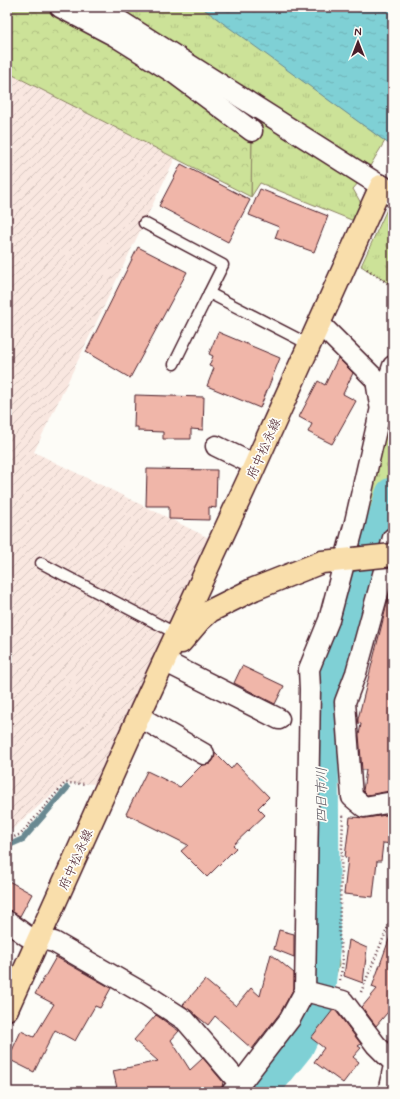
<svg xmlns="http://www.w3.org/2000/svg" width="400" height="1099" font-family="Mynerve,'Klee One',sans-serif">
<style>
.industrial{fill:url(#industrial-furrows)}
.grass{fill:url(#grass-tufts);stroke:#8b8062}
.forest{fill:url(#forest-crowns);stroke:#8b8062}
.water{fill:url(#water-ripples);stroke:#6a8991}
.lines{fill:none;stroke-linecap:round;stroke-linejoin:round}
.stream{stroke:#6a8991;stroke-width:6}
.river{stroke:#7fd0d5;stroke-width:36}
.building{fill:#f0b6a9;stroke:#4a1f2b}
.service-casing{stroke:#4a1f2b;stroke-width:13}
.minor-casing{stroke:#4a1f2b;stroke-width:23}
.tertiary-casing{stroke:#4a1f2b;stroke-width:25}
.primary-casing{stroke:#4a1f2b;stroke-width:25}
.path{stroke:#4a1f2b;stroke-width:2.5;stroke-dasharray:1 3;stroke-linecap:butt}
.service{stroke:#fdfcf7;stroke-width:10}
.minor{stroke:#fdfcf7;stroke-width:20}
.tertiary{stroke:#fdfcf7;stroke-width:22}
.primary{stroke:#f9deab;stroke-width:22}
.primary-bridge-casing{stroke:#4a1f2b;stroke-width:25;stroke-linecap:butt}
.primary-bridge{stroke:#f9deab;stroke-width:22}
.labels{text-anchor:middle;stroke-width:3.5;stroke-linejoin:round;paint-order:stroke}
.street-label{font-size:13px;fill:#4a1f2b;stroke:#fdfcf7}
.water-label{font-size:14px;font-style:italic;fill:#5a545e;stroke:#fdfcf7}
</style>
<defs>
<pattern id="industrial-furrows" width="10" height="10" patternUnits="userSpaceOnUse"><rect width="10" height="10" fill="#f9e7e0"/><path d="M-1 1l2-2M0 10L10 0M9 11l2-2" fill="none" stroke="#d7c6c0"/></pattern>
<pattern id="grass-tufts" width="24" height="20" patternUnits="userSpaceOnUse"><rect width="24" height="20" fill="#cce298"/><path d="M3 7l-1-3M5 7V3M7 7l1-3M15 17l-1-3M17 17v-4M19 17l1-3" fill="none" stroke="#b1c183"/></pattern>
<pattern id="forest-crowns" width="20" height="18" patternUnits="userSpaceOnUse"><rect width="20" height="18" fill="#cce298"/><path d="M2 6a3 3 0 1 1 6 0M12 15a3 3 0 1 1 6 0" fill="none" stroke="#b1c183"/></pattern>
<pattern id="water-ripples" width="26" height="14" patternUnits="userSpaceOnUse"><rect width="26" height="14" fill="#7fd0d5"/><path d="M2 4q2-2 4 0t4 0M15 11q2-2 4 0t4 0" fill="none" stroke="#6fb2b7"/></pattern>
</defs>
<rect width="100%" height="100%" fill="#fdfcf7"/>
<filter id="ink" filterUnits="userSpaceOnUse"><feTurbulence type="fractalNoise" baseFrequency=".025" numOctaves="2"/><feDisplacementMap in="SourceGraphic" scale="8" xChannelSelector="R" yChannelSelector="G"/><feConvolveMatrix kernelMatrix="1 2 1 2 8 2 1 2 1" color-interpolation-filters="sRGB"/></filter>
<g filter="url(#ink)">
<polygon class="industrial" points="7,72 175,158 34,452 209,538 96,784 65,783 7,834"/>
<g class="grass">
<polygon points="60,7 203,7 385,141 364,176 353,189 362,205 354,221 260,183 251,197 252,131"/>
<polygon points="393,196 393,286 361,266"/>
<polygon points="393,370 393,537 352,669 338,693 334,772 333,918 339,965 329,997 299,1057 271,1092 232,1092 305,991 310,689"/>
</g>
<polygon class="forest" points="7,7 60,7 252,131 251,197 7,72"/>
<polygon class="water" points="201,7 393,7 393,147 205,10"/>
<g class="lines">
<polyline class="stream" points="7,846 23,839 67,788"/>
<polyline class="river" points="259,1092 296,1046 315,1007 322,947 320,685 340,653 363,593 393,495"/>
</g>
<g class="building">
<polygon points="181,164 250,200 228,242 159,206"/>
<polygon points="260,189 328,216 314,252 275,238 279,227 249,215"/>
<polygon points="138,247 187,272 130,378 86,352"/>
<polygon points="218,332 280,358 260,408 207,386 214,368 209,366 213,356 209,354"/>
<polygon points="338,358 353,373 343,394 356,401 332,444 308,432 312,424 299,417 318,381 325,385"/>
<polygon points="135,395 204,397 203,430 191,429 191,439 163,439 163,432 138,431 138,427 134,427"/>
<polygon points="147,469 217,470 216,508 209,507 209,520 169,519 169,506 146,506"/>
<polygon points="390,592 393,592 393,764 390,778 392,779 390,791 367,795 363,791 366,770 362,770 359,735 361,724 358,723 358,719"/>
<polygon points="242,666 284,686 275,704 234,683"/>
<polygon points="215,753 231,769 236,763 269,797 258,808 265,815 233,845 236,848 207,877 181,851 188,845 126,814 147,771 180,787 202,765 210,764 214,759"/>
<polygon points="393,814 393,844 383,843 381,861 377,861 373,897 344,894 348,858 345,857 350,817 366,818"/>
<polygon points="7,880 32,894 20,916 7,910"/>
<polygon points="279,930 294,934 294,957 274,949"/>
<polygon points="391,934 393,935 393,1006 376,1026 362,1007 377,989 372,987"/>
<polygon points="349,940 367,948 363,983 344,976"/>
<polygon points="271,954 294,973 294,988 280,1013 252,1049 215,1016 208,1025 183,1005 205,980 236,1006 251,988 260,996"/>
<polygon points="56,957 111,988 100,1008 95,1006 75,1041 55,1030 34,1072 8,1059 21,1031 34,1037 54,1004 35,994"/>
<polygon points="333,1010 336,1011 361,1044 358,1046 361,1048 353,1057 359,1062 343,1083 314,1062 324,1048 311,1038"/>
<polygon points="156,1015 179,1031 171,1040 190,1070 203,1058 223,1082 221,1092 118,1092 113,1071 158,1061 134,1040"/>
</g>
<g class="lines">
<defs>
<g id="service">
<polyline points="144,223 223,265 209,293 310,345"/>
<polyline points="174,364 209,293"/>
<polyline points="41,563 177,634"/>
</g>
<g id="minor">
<polyline points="60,7 115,36 174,73 252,131"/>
<polyline points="98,7 381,186"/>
<polyline points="319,323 376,380 380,405"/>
<polyline points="216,446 255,465"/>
<polyline points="393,538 356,673 345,702 352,797 364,807 393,802"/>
<polyline points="164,661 279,719"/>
<polyline points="138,716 204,754"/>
<polyline points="7,921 27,936 54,942 148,996 185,1020 240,1084"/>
<polyline points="305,991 343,1001 376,1045 393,1062"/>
<polyline points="232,1092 240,1084 290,1019 305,991 310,689 309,669 329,620 355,522 385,390 393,366"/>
<polyline points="388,1092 393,1070"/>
</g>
<polyline id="tertiary" points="381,186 393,195"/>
<g id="primary">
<polyline points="181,642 199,621 210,611 254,589 322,562 353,559"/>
<polyline points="7,1009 142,709 251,474 381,186"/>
</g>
</defs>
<use href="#service" class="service-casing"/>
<use href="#minor" class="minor-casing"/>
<use href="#tertiary" class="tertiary-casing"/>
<use href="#primary" class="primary-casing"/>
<g class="path">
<polyline points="367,269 393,287"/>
<polyline points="7,840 21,834 65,783 86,784"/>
<polyline points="340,980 343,962 339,935 343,815"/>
<polyline points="361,992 393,915"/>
</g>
<use href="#service" class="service"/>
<use href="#minor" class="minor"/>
<use href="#tertiary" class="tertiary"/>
<use href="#primary" class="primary"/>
<defs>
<polyline id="primary-bridge" points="353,559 393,555"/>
</defs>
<use href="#primary-bridge" class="primary-bridge-casing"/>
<use href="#primary-bridge" class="primary-bridge"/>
</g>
</g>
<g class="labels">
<g class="street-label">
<text transform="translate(263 448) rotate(-66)" y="5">府中松永線</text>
<text transform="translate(75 859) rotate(-66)" y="5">府中松永線</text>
</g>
<g class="water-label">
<text transform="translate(321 795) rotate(-90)" y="5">四日市川</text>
</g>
</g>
<rect width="400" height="1099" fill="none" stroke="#fdfcf7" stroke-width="24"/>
<rect x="12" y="12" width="376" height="1075" fill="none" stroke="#4a1f2b" stroke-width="1.5" filter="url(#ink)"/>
<g transform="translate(358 42)" stroke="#fdfcf7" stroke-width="3" paint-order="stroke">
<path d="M0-3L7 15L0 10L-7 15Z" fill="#4a1f2b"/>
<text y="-6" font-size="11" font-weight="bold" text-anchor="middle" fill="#4a1f2b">N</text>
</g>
</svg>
